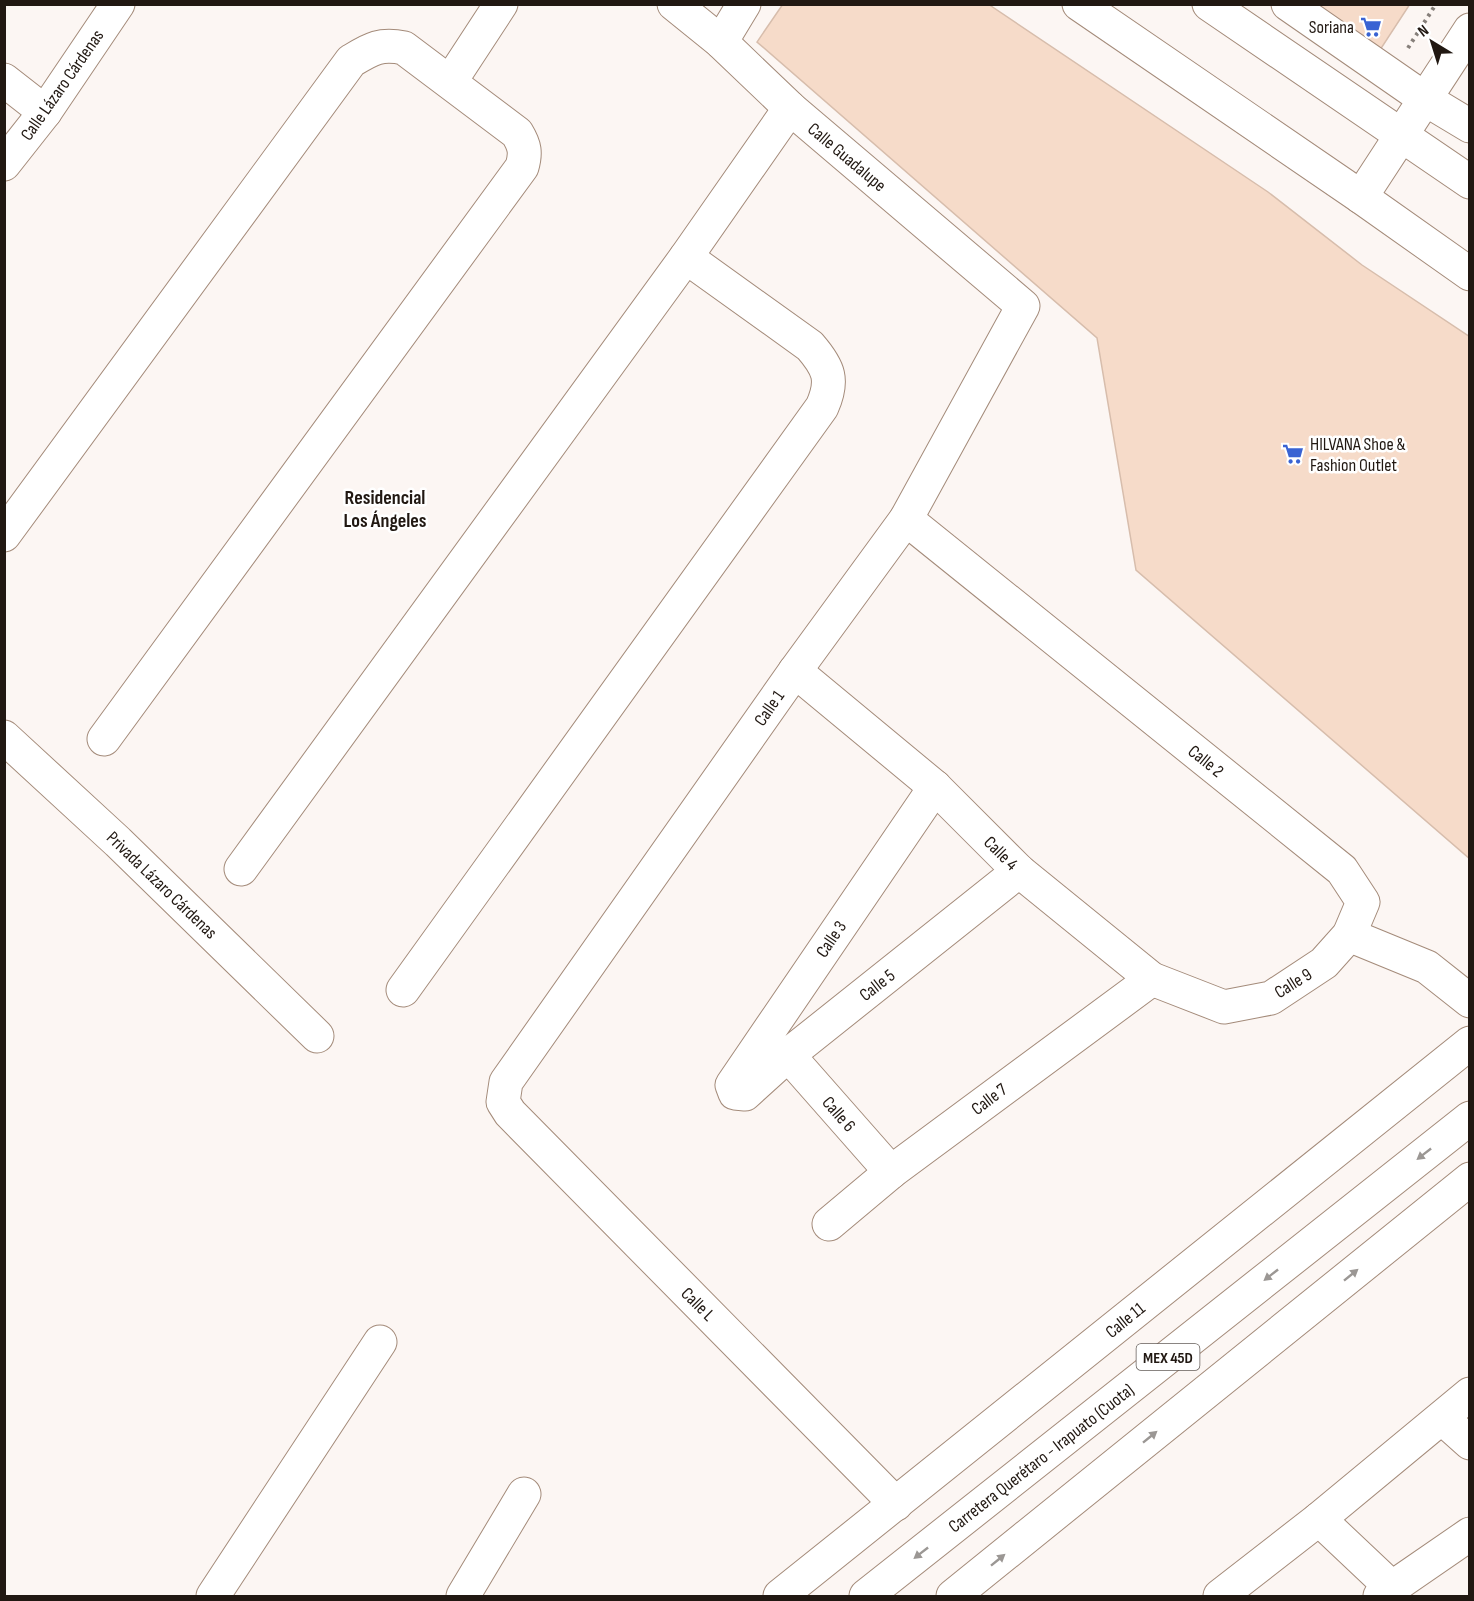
<svg xmlns="http://www.w3.org/2000/svg" width="1474" height="1601" font-family="'Sofia Sans Condensed',sans-serif">
<style>
.building{fill:#f6dbc9;stroke:#d7bdac;stroke-width:1.5}
.lines{fill:none;stroke-linecap:round;stroke-linejoin:round}
.minor-casing{stroke:#a48b7a;stroke-width:35}
.highway-casing{stroke:#a48b7a;stroke-width:35}
.path{stroke:#867f7a;stroke-width:4;stroke-dasharray:3 4.5;stroke-linecap:butt}
.minor{stroke:#fff;stroke-width:33}
.highway{stroke:#fff;stroke-width:33}
.oneway{fill:#9b9794}
.labels{text-anchor:middle;stroke-width:5;stroke-linejoin:round;paint-order:stroke}
.shield{fill:#fff;stroke:#645d59;stroke-width:1.5}
.shield-label{font-size:16px;font-weight:bold;fill:#211812}
.poi-label{font-size:18px;fill:#211812;stroke:#fff;text-anchor:end}
.street-label{font-size:18px;fill:#211812;stroke:#fff}
.neighbourhood-label{font-size:20px;font-weight:bold;fill:#211812;stroke:#fff}
</style>
<rect width="100%" height="100%" fill="#fcf6f3"/>
<g class="building">
<polygon points="783,4 988,4 1268,192 1362,265 1470,337 1470,859 1136,570 1097,338 757,42"/>
<polygon points="1313,4 1410,4 1380,50"/>
</g>
<g class="lines">
<defs>
<g id="minor">
<polyline points="674,4 721,42 790,108 1023,306 906,519 795,671 506,1082 503,1102 510,1113 896,1504"/>
<polyline points="1079,4 1361,197 1470,274"/>
<polyline points="1209,4 1470,182"/>
<polyline points="1288,4 1425,99 1470,126"/>
<polyline points="721,42 744,4"/>
<polyline points="4,80 45,112"/>
<polyline points="450,82 501,4"/>
<polyline points="4,164 45,112 118,4"/>
<polyline points="1361,197 1470,30"/>
<path d="M4,535L351,61C371,49 380,43 404,48L517,133C525,146 526,153 522,167L104,739"/>
<polyline points="795,671 935,787 1019,871 1152,979 1224,1007 1271,998 1324,963 1349,935 1363,902 1342,870 906,519"/>
<polyline points="4,737 118,842 317,1036"/>
<polyline points="935,787 732,1085 735,1093 745,1094 788,1055 1019,871"/>
<polyline points="241,869 686,257 790,108"/>
<polyline points="1349,935 1427,967 1470,1001"/>
<path d="M403,990L822,407C834,380 829,368 810,346L686,257"/>
<polyline points="788,1055 891,1172"/>
<polyline points="829,1224 891,1172 1152,979"/>
<polyline points="1442,1418 1470,1443"/>
<polyline points="1319,1519 1391,1587"/>
<polyline points="213,1596 380,1342"/>
<polyline points="463,1596 524,1494"/>
<polyline points="780,1596 1470,1043"/>
<polyline points="1220,1596 1319,1519 1470,1394"/>
<polyline points="1380,1596 1470,1534"/>
</g>
<g id="highway">
<polyline points="866,1596 1470,1118"/>
<polyline points="953,1596 1470,1179"/>
</g>
</defs>
<use href="#minor" class="minor-casing"/>
<use href="#highway" class="highway-casing"/>
<polyline class="path" points="1408,48 1436,4"/>
<use href="#minor" class="minor"/>
<use href="#highway" class="highway"/>
</g>
<defs><path id="oneway-solid" d="M-6-.8H1V-3.2L6.5 0L1 3.2V.8H-6Z" transform="scale(1.5)"/></defs>
<g class="oneway">
<use href="#oneway-solid" transform="translate(1424 1154) rotate(142)"/>
<use href="#oneway-solid" transform="translate(1271 1275) rotate(142)"/>
<use href="#oneway-solid" transform="translate(1351 1275) rotate(-39)"/>
<use href="#oneway-solid" transform="translate(1150 1437) rotate(-39)"/>
<use href="#oneway-solid" transform="translate(921 1553) rotate(142)"/>
<use href="#oneway-solid" transform="translate(998 1560) rotate(-39)"/>
</g>
<defs>
<symbol id="supermarket-bare" viewBox="-9 -9 18 18"><path d="M-6-5.5h2.5l.6 2H6L4.5 2H-2.5L-4.4-4H-6ZM-1.5 3.2a1.3 1.3 0 1 0 .1 0ZM3 3.2a1.3 1.3 0 1 0 .1 0Z" fill="#3963d3" stroke="#fff" stroke-width="2.5" paint-order="stroke"/></symbol>
</defs>
<g fill-rule="evenodd">
<use href="#supermarket-bare" x="1356" y="12" width="30" height="30"/>
<use href="#supermarket-bare" x="1278" y="439" width="30" height="30"/>
</g>
<g class="labels">
<rect class="shield" x="1136.5" y="1344" width="63" height="26" rx="4.5"/>
<g class="shield-label">
<text x="1168" y="1363">MEX 45D</text>
</g>
<g class="poi-label">
<text x="1354" y="33">Soriana</text>
<text x="1310" y="450" text-anchor="start">HILVANA Shoe &amp;<tspan x="1310" dy="21">Fashion Outlet</tspan></text>
</g>
<g class="street-label">
<text transform="translate(62 85) rotate(-55)" y="6">Calle Lázaro Cárdenas</text>
<text transform="translate(847 157) rotate(40)" y="6">Calle Guadalupe</text>
<text transform="translate(769 708) rotate(-55)" y="6">Calle 1</text>
<text transform="translate(1206 761) rotate(39)" y="6">Calle 2</text>
<text transform="translate(1001 853) rotate(45)" y="6">Calle 4</text>
<text transform="translate(162 885) rotate(44)" y="6">Privada Lázaro Cárdenas</text>
<text transform="translate(831 939) rotate(-56)" y="6">Calle 3</text>
<text transform="translate(1293 983) rotate(-32)" y="6">Calle 9</text>
<text transform="translate(877 985) rotate(-38)" y="6">Calle 5</text>
<text transform="translate(989 1099) rotate(-37)" y="6">Calle 7</text>
<text transform="translate(839 1114) rotate(49)" y="6">Calle 6</text>
<text transform="translate(698 1304) rotate(45)" y="6">Calle L</text>
<text transform="translate(1125 1320) rotate(-39)" y="6">Calle 11</text>
<text transform="translate(1041 1458) rotate(-38)" y="6">Carretera Querétaro - Irapuato (Cuota)</text>
</g>
<g class="neighbourhood-label">
<text x="385" y="504">Residencial<tspan x="385" dy="23">Los Ángeles</tspan></text>
</g>
</g>
<rect width="1474" height="1601" fill="none" stroke="#211812" stroke-width="12"/>
<g transform="translate(1432 42) rotate(322)" stroke="#ffffff" stroke-width="4.5" paint-order="stroke">
<path d="M0-4.5L10 22L0 15L-10 22Z" fill="#211812"/>
<text y="-9" font-size="16" font-weight="bold" text-anchor="middle" fill="#211812">N</text>
</g>
</svg>
